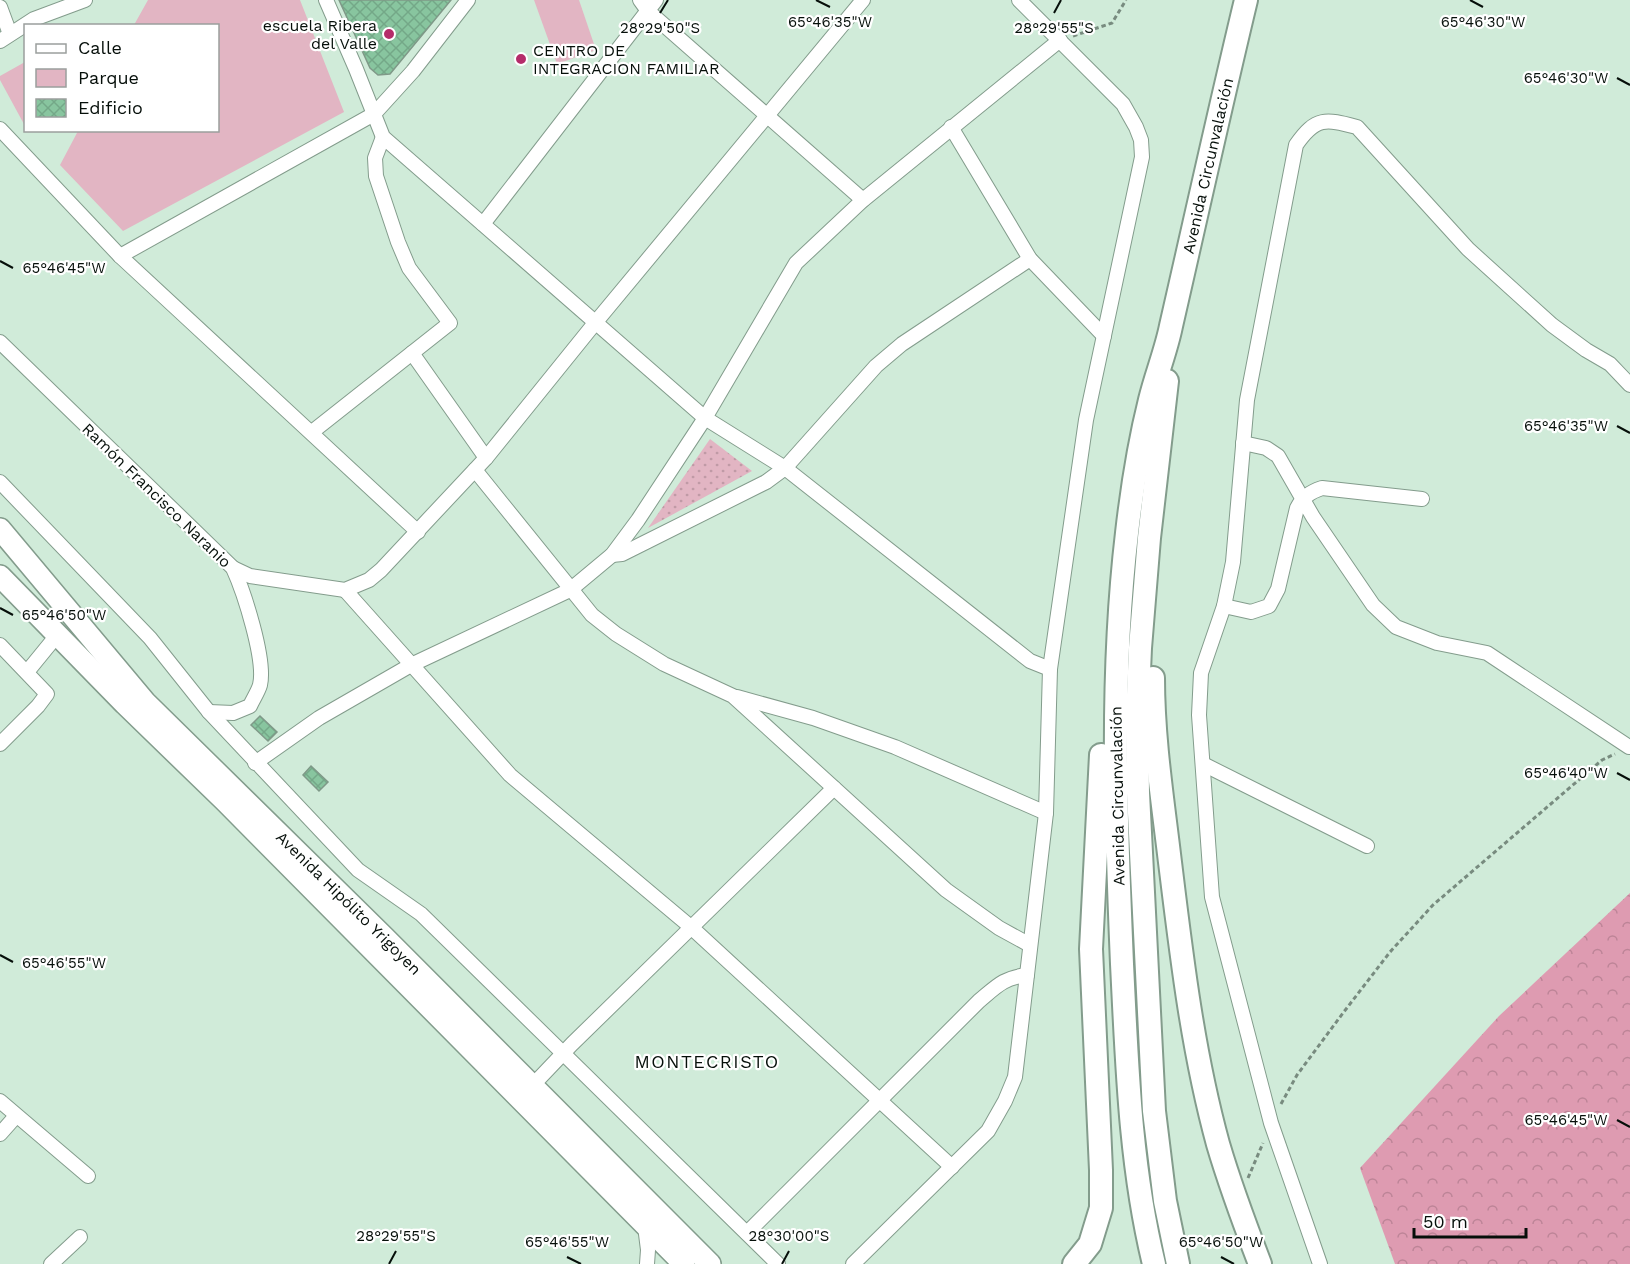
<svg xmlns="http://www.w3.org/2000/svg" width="1630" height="1264" font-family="'Work Sans',sans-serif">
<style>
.green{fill:#e2b5c3}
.forest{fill:url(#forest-crowns)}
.park{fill:url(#park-dots)}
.building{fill:url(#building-cross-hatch);stroke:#7f9988;stroke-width:1.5}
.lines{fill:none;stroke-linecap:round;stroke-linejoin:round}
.minor-casing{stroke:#839c8c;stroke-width:16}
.primary-casing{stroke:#839c8c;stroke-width:24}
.trunk-casing{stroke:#839c8c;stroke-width:26}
.path{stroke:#788b7f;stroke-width:3;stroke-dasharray:4.5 3;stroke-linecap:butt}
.minor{stroke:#fff;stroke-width:14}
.primary{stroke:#fff;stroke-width:21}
.trunk{stroke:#fff;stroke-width:22}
.ticks{fill:none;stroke:#060f0a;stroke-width:2}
.poi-dot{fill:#b52c6a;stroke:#fff;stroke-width:2}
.labels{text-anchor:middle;stroke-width:4.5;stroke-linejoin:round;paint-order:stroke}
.poi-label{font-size:16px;fill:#060f0a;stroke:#fff;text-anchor:end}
.street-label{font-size:16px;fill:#060f0a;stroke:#fff}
.neighbourhood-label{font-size:18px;letter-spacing:1.5px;fill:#060f0a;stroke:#fff}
.ticks-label{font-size:15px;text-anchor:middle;fill:#060f0a;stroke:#fff;stroke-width:4.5;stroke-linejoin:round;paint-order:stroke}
</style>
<defs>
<pattern id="forest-crowns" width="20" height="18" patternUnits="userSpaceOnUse" patternTransform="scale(1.5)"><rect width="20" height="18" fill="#de9bb1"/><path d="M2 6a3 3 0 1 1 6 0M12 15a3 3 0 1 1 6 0" fill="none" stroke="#bd8497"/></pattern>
<pattern id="park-dots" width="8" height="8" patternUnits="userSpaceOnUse" patternTransform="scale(1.5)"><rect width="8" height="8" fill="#e2b5c3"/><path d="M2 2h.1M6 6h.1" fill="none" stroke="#c09aa6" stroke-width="1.8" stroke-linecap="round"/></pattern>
<pattern id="building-cross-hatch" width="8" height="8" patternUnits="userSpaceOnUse" patternTransform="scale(1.5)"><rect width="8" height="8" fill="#88c59f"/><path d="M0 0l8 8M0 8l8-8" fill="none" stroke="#74a888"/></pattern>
</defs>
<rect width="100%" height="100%" fill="#d0ebd9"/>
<g class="green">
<polygon points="148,0 300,0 344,112 123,231 60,165 78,131 218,130 218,26 134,25"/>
<polygon points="534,0 579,0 596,50 557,64"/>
<polygon points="25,62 25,126 0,80 0,76"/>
</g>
<polygon class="forest" points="1630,893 1630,1264 1395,1264 1360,1168 1499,1016"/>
<polygon class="park" points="710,439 752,471 648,528"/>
<g class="building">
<polygon points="339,0 451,0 390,74 378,75 370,68"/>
<polygon points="260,716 277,732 268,741 251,725"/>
<polygon points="311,766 328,782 319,791 303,775"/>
</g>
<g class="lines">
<defs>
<g id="minor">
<polyline points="326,0 356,69 383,137 705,418 785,468 1030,661 1050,669 1046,813 1015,1077 1005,1101 988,1131 853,1264"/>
<polyline points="640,0 648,11 863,200"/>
<polyline points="1019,0 1123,104 1136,127 1141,140 1142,157 1086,420 1050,669"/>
<polyline points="0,7 10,34"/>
<polyline points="0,41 34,19 85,0"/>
<polyline points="951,127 1030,259 1104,336"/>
<polyline points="0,129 120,256 418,532"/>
<polyline points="483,224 656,0"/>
<polyline points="120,256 374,114 413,71 468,0"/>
<path d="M0,342L233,568C244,592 266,660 260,685C258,692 253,699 250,706L233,713L209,712"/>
<polyline points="412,353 486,458"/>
<polyline points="312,432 450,323 409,268 398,242 376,176 375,158 383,137"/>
<polyline points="1243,443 1266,448 1278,456 1313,517 1373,605 1396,627 1437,643 1487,653 1629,747"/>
<polyline points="475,470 592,615 616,634 664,664 733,696 946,890 999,928 1030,945"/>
<polyline points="0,482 150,638 209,712 358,870 421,914 778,1264"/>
<polyline points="612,555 622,554 766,482 785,468 876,366 902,344 1030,259"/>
<polyline points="233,568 250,576 345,590 369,580 381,570 486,458 595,323 863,0"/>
<polyline points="345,590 510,775 692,928 952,1167"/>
<path d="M1224,606L1251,612L1269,606L1278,589L1297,508C1303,497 1310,492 1322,488L1422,499"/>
<polyline points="0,645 47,694 38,706 0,744"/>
<polyline points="27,672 58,634"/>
<polyline points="737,697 813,718 895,747 1046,813"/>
<polyline points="255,763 319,718 411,665 570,590 612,555 638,520 705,418 796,263 863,200 1060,40"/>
<polyline points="1203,764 1367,846"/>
<polyline points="532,1086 572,1044 834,788"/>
<polyline points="0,1101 88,1176"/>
<polyline points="0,1134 16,1116"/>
<polyline points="645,1226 648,1250 647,1264"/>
<path d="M747,1233L979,1001C997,986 1003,978 1027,975"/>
<polyline points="51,1264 80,1237"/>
<path d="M1320,1264L1271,1123L1212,897L1199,715L1201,673L1224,606L1233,562L1247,400L1296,145C1316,116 1326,119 1357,127L1468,249L1552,325L1586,350L1610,364L1630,385"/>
</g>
<g id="primary">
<path id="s1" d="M0,529L145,702L384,937L710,1264"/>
<polyline points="0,576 125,704 225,801 684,1264"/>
</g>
<g id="trunk">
<polyline points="1167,381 1149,538 1140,648 1137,718 1138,793 1154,1111 1165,1201 1178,1264"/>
<path d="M1153,678C1153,737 1162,796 1169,854C1181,952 1192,1049 1218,1144C1230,1185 1245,1225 1260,1264"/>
<polyline points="1074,1264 1090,1244 1101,1208 1101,1170 1091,949 1101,755"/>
<path id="s2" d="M1154,1264C1130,1166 1127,1064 1122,964C1116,820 1110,677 1127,533C1132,489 1139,444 1150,400C1156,375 1166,351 1171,326C1196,217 1220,108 1246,0"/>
</g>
</defs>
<use href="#minor" class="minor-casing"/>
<use href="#primary" class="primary-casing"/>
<use href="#trunk" class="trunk-casing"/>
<g class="path">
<polyline points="1073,36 1112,23 1126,0"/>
<polyline points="1281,1104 1297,1075 1343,1013 1390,952 1433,905 1602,760 1615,754"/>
<polyline points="1248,1178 1263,1143"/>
</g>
<use href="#minor" class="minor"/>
<use href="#primary" class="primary"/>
<use href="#trunk" class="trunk"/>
</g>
<path class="ticks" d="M816,0L830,7M1470,0L1483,7M660,13L668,0M1054,13L1061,0M1617,78L1630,85M0,261L13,268M1617,426L1630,433M0,608L13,615M1617,773L1630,780M0,955L13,962M1617,1120L1630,1127M567,1257L581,1264M1221,1257L1234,1264M389,1264L396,1251M782,1264L789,1251"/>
<g class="poi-dot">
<circle cx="389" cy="34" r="6"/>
<circle cx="521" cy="59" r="6"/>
</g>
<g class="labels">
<g class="poi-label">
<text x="377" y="31">escuela Ribera<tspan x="377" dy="18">del Valle</tspan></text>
<text x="533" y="56" text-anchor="start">CENTRO DE<tspan x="533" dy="18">INTEGRACION FAMILIAR</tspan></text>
</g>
<g class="street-label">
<text dy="6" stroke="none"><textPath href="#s2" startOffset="1110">Avenida Circunvalación</textPath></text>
<text transform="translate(157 495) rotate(44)" y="6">Ramón Francisco Naranio</text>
<text transform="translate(1117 796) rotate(-91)" y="6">Avenida Circunvalación</text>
<text dy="6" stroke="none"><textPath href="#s1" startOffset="512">Avenida Hipólito Yrigoyen</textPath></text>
</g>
<g class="neighbourhood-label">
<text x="707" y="1068">MONTECRISTO</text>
</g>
</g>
<g class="ticks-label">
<text x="830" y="27">65°46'35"W</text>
<text x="1483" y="27">65°46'30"W</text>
<text x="660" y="33">28°29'50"S</text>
<text x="1054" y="33">28°29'55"S</text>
<text x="1566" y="83">65°46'30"W</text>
<text x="64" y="273">65°46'45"W</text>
<text x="1566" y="431">65°46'35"W</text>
<text x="64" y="620">65°46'50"W</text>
<text x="1566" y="778">65°46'40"W</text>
<text x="64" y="968">65°46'55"W</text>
<text x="1566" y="1125">65°46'45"W</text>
<text x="396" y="1241">28°29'55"S</text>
<text x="789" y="1241">28°30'00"S</text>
<text x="567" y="1247">65°46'55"W</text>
<text x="1221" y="1247">65°46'50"W</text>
</g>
<rect x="24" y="24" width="195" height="108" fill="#ffffff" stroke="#9b9f9d" stroke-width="1.5"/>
<rect x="36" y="44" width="30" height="9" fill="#ffffff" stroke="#9b9f9d" stroke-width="1.5"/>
<text x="78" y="54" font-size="18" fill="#060f0a">Calle</text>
<rect x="36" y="69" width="30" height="18" fill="#e2b5c3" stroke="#9b9f9d" stroke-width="1.5"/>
<text x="78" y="84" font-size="18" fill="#060f0a">Parque</text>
<rect x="36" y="99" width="30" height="18" fill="url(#building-cross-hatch)" stroke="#9b9f9d" stroke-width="1.5"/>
<text x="78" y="114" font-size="18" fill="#060f0a">Edificio</text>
<path d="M1414 1228v9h112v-9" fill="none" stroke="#060f0a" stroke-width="3"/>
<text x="1423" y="1228" font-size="18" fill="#060f0a" stroke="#ffffff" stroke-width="4.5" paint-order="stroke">50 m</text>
</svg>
